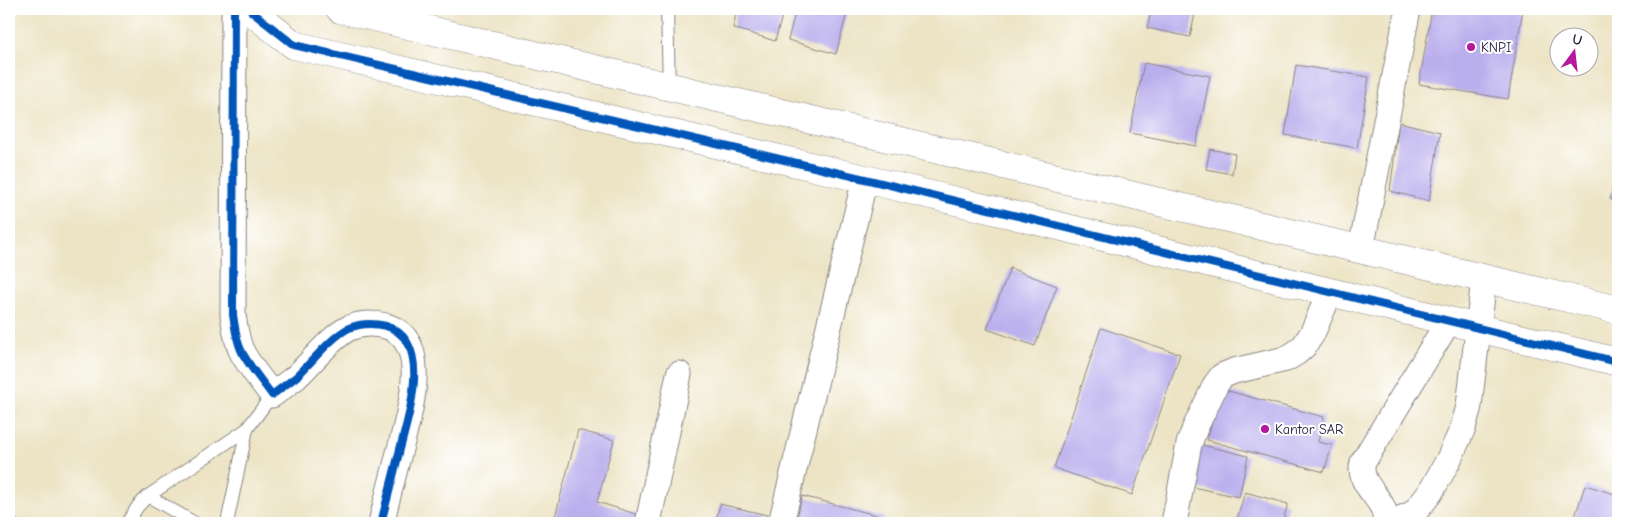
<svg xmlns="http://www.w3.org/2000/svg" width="1627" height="532" font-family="'Comic Neue',sans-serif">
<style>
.building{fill:#baafed}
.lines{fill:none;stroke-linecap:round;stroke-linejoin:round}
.service-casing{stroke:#888380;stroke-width:14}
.minor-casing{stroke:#888380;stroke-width:27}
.tertiary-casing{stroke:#888380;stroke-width:29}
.service{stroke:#fff;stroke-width:12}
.minor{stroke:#fff;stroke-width:25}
.tertiary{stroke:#fff;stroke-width:28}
.cycleway-casing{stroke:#fff;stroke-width:11}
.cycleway{stroke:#0057b8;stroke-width:8}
.poi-dot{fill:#b5179e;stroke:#fff;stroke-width:2}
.labels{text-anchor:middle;stroke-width:4;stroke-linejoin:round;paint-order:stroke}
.poi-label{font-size:14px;fill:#22223b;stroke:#fff;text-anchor:start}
</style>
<rect width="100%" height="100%" fill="#fff"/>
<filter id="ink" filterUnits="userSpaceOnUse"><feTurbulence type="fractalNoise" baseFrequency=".02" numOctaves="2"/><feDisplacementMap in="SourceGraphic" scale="10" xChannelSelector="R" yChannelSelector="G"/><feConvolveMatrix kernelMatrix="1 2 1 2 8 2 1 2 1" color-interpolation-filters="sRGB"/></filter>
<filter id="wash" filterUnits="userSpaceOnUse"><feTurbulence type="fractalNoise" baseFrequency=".0096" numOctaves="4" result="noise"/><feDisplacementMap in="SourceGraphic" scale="20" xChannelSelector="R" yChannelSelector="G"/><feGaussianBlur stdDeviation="1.12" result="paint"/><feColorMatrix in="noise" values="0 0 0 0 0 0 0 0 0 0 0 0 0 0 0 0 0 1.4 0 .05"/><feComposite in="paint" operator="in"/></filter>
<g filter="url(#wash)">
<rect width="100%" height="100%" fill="#ede4c5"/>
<g id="blocks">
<g class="building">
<polygon points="737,9 784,9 775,41 733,28"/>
<polygon points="796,9 848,9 836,54 788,40"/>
<polygon points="1152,9 1196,9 1190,37 1147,28"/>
<polygon points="1432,9 1523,9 1508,99 1419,84"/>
<polygon points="1144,63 1210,76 1196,146 1130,133"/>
<polygon points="1296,65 1369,77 1357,148 1285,135"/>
<polygon points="1399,122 1440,132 1429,201 1390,191"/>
<polygon points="1210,149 1235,154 1232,174 1206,169"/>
<polygon points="1618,171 1618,201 1610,199"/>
<polygon points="1010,268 1057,286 1035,346 987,329"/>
<polygon points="1101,328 1180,354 1132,495 1054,468"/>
<polygon points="1221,389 1324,417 1318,442 1332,445 1324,472 1207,440"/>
<polygon points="578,430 614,440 597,502 639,515 636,523 562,523 554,521"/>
<polygon points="1198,444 1248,456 1239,497 1188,486"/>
<polygon points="1585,485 1618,495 1618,523 1573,523"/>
<polygon points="1245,492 1288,504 1282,523 1236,523"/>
<polygon points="802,496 884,517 882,523 796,523"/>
<polygon points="720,504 767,515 765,523 715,523"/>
<polygon points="9,516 23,523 9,523"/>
</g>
</g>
</g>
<g filter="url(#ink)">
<use href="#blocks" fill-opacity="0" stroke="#888380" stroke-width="1"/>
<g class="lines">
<defs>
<g id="service">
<polyline points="667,9 669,86"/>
<polyline points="148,496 195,523"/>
<polyline points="127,523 138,506 148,496 247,429 272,395"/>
<polyline points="227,523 247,429"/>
</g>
<g id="minor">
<path d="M234,9L233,315C235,327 236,339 241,350C248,365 262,381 272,395C280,389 288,383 296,377C312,362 330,338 349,328C361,323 374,323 386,326C435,341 407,420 399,453C393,477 387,500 381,523"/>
<polyline points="1361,249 1408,9"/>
<polyline points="1386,521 1400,519 1412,514 1419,507 1430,493 1448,461 1463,428 1469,406 1484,279"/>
<polyline points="648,523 679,374"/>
<polyline points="781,523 865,179"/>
<polyline points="1174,523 1189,444 1195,428 1216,384 1222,376 1234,371 1286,359 1296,353 1304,346 1312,334 1330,292"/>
<path d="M1385,523C1389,499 1356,487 1363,462L1448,322"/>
</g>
<g id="tertiary">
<polyline points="340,9 1618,310"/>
<polyline points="252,12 294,45 865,179 1618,362"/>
</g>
</defs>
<use href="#service" class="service-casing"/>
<use href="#minor" class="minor-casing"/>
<use href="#tertiary" class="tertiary-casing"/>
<use href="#service" class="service"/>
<use href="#minor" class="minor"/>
<use href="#tertiary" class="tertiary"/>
<defs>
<g id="cycleway">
<path d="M234,9L233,315C235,327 236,339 241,350C248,365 262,381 272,395C280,389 288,383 296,377C312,362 330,338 349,328C361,323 374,323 386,326C435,341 407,420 399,453C393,477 387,500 381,523"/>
<polyline points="252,12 294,45 865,179 1618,362"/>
</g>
</defs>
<use href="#cycleway" class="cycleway-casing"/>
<use href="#cycleway" class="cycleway"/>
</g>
</g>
<g class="poi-dot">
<circle cx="1471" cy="47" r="5"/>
<circle cx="1265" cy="429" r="5"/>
</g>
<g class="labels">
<g class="poi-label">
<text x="1481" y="52">KNPI</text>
<text x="1275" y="434">Kantor SAR</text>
</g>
</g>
<rect width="1627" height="532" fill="none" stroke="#fff" stroke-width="30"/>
<g transform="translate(1574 52) rotate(15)"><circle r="24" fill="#ffffff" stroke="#a7a7b1"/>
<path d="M0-4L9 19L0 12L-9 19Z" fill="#b5179e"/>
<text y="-8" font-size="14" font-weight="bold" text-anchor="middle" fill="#22223b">U</text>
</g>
</svg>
